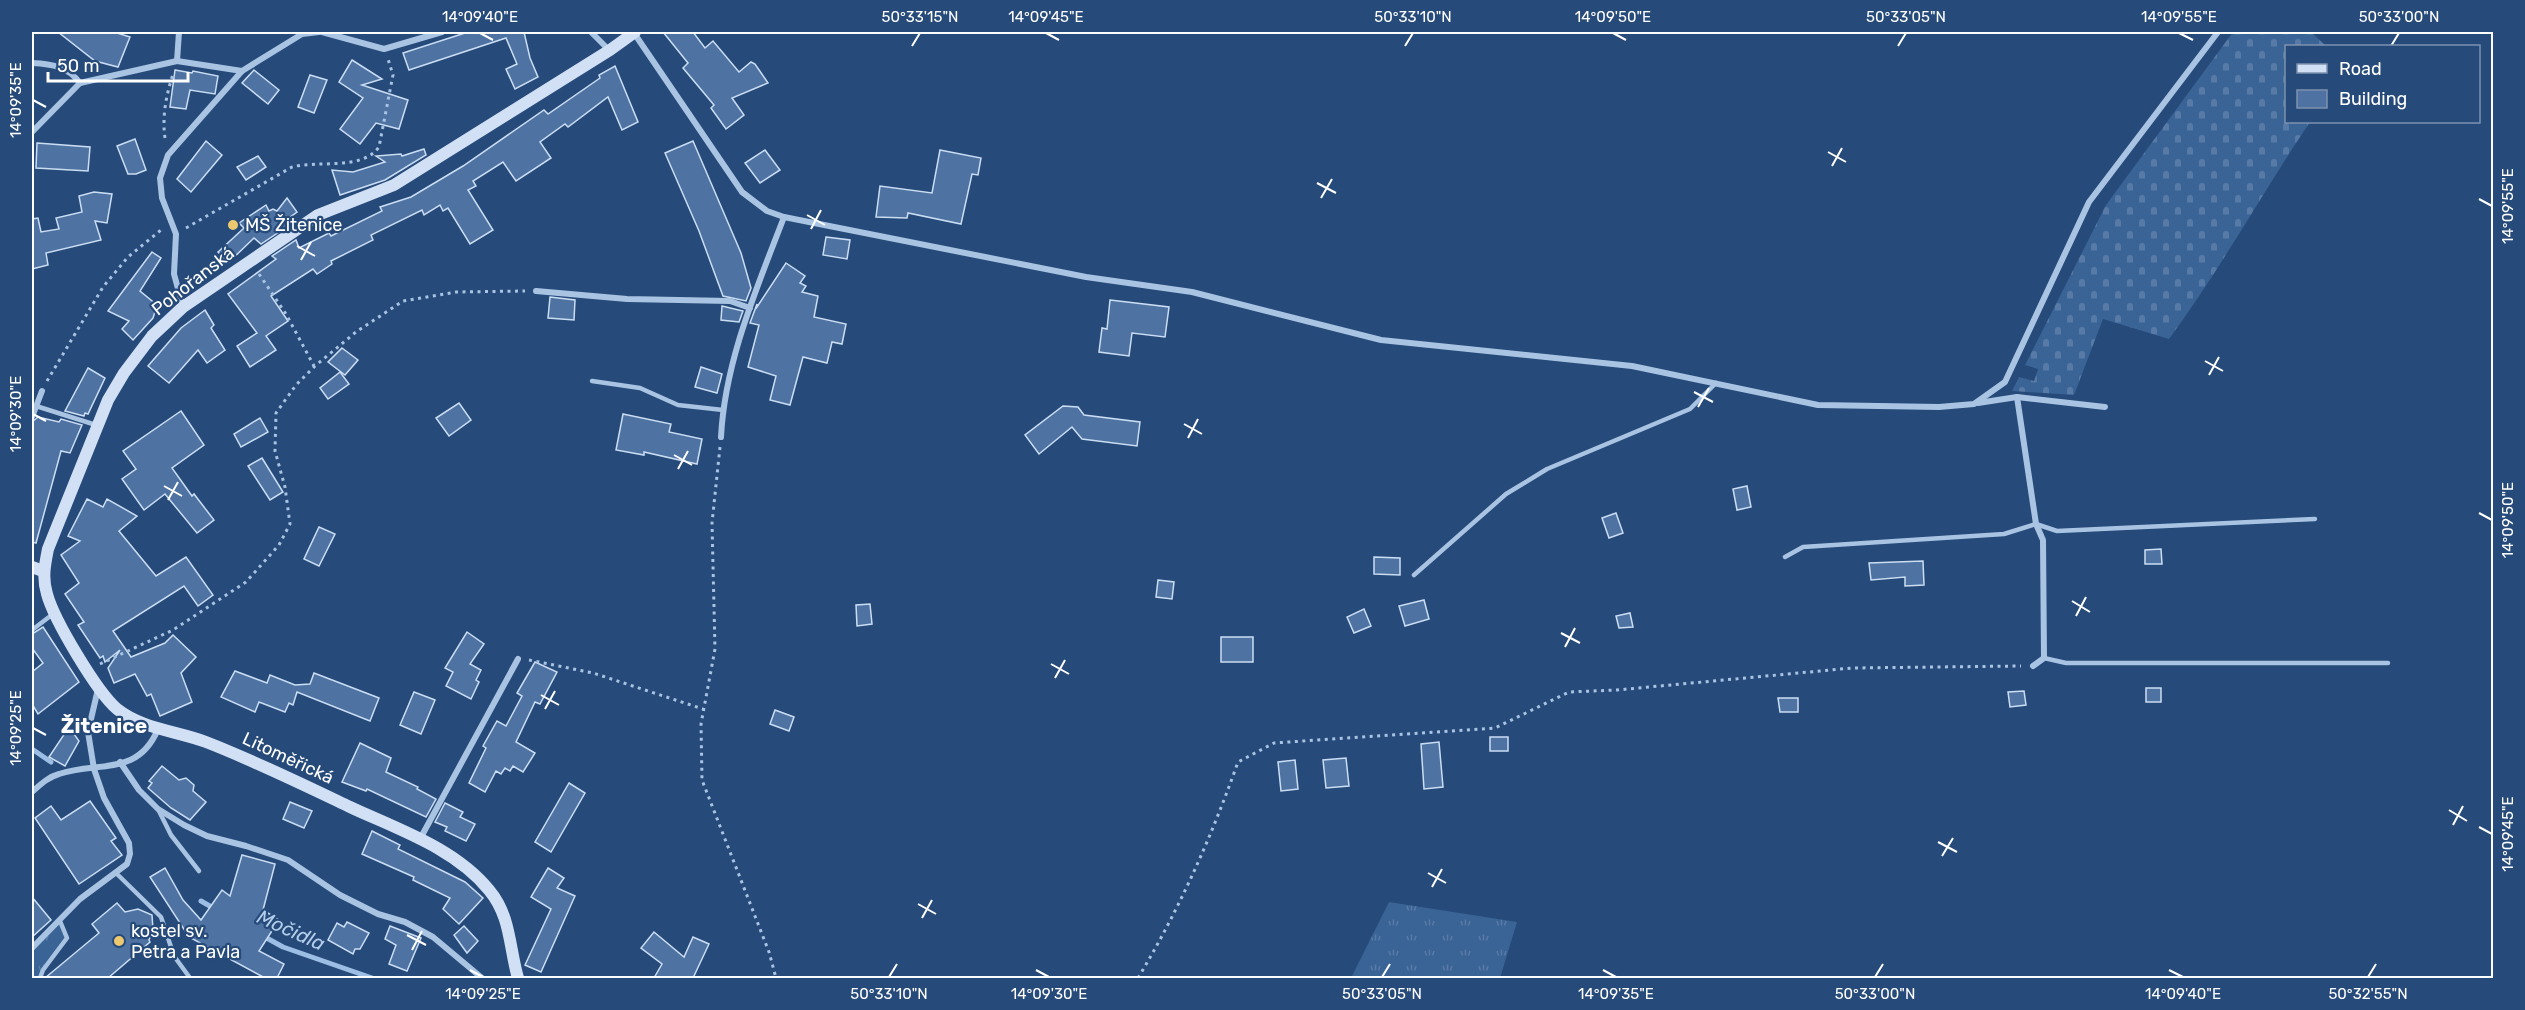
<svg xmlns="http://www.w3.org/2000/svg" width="2525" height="1010" font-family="Rubik,sans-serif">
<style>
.grass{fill:url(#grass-tufts)}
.cemetery{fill:url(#cemetery-stones)}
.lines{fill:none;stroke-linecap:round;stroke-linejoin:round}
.stream{stroke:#9dbee4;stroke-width:5}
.building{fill:#4e73a2;stroke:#cbddf3;stroke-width:1.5}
.path{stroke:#a9c3e3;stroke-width:3;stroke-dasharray:3 4.5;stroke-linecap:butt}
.lane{stroke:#a9c3e3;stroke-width:4.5}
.street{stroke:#a9c3e3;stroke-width:6}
.secondary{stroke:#d1e0f4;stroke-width:12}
.ticks{fill:none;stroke:#fff;stroke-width:2}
.poi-dot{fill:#ecc86e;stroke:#264a79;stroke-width:2}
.labels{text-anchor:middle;stroke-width:4.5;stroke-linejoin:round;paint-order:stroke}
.poi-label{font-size:18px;fill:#fff;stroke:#264a79;text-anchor:start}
.street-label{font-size:18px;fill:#fff;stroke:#264a79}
.water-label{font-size:20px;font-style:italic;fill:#b4cdeb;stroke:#264a79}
.quarter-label{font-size:21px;font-weight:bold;fill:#fff;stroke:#264a79}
.neatline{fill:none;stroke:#fff;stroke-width:2}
.ticks-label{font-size:15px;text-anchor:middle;fill:#fff}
</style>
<defs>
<pattern id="grass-tufts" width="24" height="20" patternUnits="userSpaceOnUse" patternTransform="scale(1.5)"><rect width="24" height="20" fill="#3a6396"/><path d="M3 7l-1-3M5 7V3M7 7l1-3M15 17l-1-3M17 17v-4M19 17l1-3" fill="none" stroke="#587aa6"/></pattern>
<pattern id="cemetery-stones" width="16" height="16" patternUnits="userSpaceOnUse" patternTransform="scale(1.5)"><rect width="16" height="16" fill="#3a6396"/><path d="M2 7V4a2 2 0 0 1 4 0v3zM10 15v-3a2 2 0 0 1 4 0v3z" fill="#587aa6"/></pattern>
</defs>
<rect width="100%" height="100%" fill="#264a79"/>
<g class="grass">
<polygon points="1389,902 1517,922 1500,978 1351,978"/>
<polygon points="60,921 67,938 40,978 32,978 32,948"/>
</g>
<path class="cemetery" d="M2233,32H2311L2326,46H2286V122H2310C2262,193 2220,270 2169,339L2103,319L2074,395L2012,391L2019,377L2034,381L2038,369L2025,365L2106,205Z"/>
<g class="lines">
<g class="stream">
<polyline points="32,749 51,762"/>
<polyline points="201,901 215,909"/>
<polyline points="263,936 283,947 372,978"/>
</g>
</g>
<g class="building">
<polygon points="58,32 114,32 130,37 118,67 95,61"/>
<polygon points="468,32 524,32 530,58 538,77 515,89 506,69 517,64 506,38 409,70 403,53"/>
<polygon points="663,32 693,32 705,48 713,41 739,72 751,62 755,64 768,83 732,98 744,115 726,129 711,108 714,105 683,68 688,63"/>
<polygon points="352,60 382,79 362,85 408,100 399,129 376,123 360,144 340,129 363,98 339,82"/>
<polygon points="615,66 638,122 622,130 608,97 568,127 565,124 540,142 551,158 516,181 503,162 473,181 476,186 468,190 493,230 470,244 448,208 443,211 440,205 424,215 422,210 371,235 373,240 331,261 332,264 317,274 313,269 271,296 288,321 266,336 276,350 250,367 237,346 257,333 228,294 276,259 272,256 296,240 299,248 329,233 331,236 382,211 380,207 411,197 463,166 544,110 548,114 600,78 599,75"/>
<polygon points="175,70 192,73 193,71 218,76 215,94 190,90 186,109 170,107"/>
<polygon points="254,70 279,90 268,104 242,83"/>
<polygon points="310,75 327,80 314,113 298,107"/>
<polygon points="135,139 146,170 136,174 128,174 117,146"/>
<polygon points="206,141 222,155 191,192 177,179"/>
<polygon points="693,141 741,253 751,288 746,301 723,296 699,231 665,153"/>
<polygon points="37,143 90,147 88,171 36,168"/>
<polygon points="424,149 426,155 385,180 340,195 332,170 353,172 385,162 376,156 401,154 402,156"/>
<polygon points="765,150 780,170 760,183 745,163"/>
<polygon points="940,150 981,158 978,175 972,174 961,224 908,213 907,218 876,217 880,186 932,193"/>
<polygon points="258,156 266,167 246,180 237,167"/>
<polygon points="94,192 112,194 107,223 95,221 101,240 46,253 48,265 32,269 32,219 38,218 41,232 59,229 56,218 82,212 79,196"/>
<polygon points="287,198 297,212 285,221 288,226 261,244 254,238 228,263 218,252 244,228 239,223 266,205 269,211 273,209 277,211"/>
<polygon points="826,237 850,240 847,259 823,255"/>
<polygon points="152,252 161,258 140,291 157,305 153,318 133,340 122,329 129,321 108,311"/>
<polygon points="786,263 805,276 800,283 806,286 802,292 818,296 814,317 846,324 842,344 832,342 827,363 803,357 790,405 770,400 776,376 748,367 759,325 750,323 757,304 757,307"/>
<polygon points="550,297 575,300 574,320 548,318"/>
<polygon points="1110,300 1169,307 1165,337 1132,333 1129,356 1099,352 1102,328 1107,329"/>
<polygon points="722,306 743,311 739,322 721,320"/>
<polygon points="205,310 214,325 211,328 225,350 207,363 198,350 169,383 148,366 181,328"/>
<polygon points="342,348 358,360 345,375 328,362"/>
<polygon points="701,367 722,374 717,393 695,387"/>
<polygon points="88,368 105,378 88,414 85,413 84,416 65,411"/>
<polygon points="340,372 349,384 328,399 320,388"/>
<polygon points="459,403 471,420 449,436 436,418"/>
<polygon points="1063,406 1078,407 1084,415 1140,422 1137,446 1082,439 1072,427 1039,454 1025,435"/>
<polygon points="181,411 204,445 172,468 192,496 194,494 214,520 197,533 165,494 144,510 122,479 136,469 123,451"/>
<polygon points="623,414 671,424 669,432 702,439 697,464 644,452 644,455 616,450"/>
<polygon points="38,417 59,422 61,419 82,425 70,453 61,451 36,543 32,542 32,422"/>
<polygon points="260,418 268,432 241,447 234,434"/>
<polygon points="262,458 283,492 270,500 248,466"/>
<polygon points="1747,486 1751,507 1737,510 1733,489"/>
<polygon points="87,499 103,507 107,499 137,516 119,531 156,576 186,557 213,595 198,606 184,586 113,631 131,657 165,643 173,635 196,657 181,673 192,702 160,716 151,694 147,696 135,674 114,683 108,668 120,650 105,662 103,656 100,658 78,625 84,622 65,594 79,583 61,555 80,541 68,536"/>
<polygon points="1616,513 1623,533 1609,538 1602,518"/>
<polygon points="319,527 335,534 319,566 304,559"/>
<polygon points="2161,549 2162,564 2145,564 2145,550"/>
<polygon points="1374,557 1400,558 1400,575 1374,574"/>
<polygon points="1923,561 1924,585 1905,586 1905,577 1871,580 1869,563"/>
<polygon points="1158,580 1174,582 1172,599 1156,597"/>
<polygon points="1424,600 1429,619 1405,626 1399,606"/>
<polygon points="870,604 872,624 857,626 856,605"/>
<polygon points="1364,609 1371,626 1354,633 1347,617"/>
<polygon points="1630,613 1633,627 1619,628 1616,616"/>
<polygon points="43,627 79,682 38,714 32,704 32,672 43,663 32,648 32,634"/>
<polygon points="467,632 484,644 470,664 481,670 476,680 479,682 471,699 446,686 453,672 445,668"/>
<rect x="1221" y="637" width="32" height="25"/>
<polygon points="535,662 557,672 540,704 535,702 516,742 535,753 523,772 513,766 510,771 505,768 501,774 496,771 485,792 469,783 486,748 483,746 497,721 506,726 522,696 517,693"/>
<polygon points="235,671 267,683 270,675 295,685 310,684 314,673 379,698 370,721 297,692 293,705 289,703 285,712 259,702 255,712 221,697"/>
<rect x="2146" y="688" width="15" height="14"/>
<polygon points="2024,691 2026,705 2010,707 2008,692"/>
<polygon points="414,692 435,700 421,734 400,725"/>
<polygon points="1778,698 1798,698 1798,712 1780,712"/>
<polygon points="775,710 794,717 789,731 770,724"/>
<polygon points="69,727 79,741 65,766 49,757"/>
<rect x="1490" y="737" width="18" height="14"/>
<polygon points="1439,742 1443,787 1424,789 1421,744"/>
<polygon points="360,743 391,758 386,772 418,787 417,789 436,799 426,817 367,789 366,791 342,782"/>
<polygon points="1346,758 1349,786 1326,788 1323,760"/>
<polygon points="1295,760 1298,789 1281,791 1278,762"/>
<polygon points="162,766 179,780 186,778 194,785 193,791 206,802 190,820 171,808 148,788 152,783 149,781"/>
<polygon points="569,783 585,793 551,852 535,842"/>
<polygon points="90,801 116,838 111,841 122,855 79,884 35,818 51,806 61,820"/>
<polygon points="290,802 312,811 304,828 283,819"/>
<polygon points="445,803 463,812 460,817 475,824 466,841 445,831 447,827 435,822"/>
<polygon points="372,831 400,845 398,849 465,882 483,898 459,924 443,909 450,898 413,880 414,877 362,854"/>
<polygon points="242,855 275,864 263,910 279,920 259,951 284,964 277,978 265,978 189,937 150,877 165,868 183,900 201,920 222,890 230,896"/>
<polygon points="548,868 564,878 557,888 575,896 541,972 525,965 551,909 531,897"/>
<polygon points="32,897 51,920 32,937"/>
<polygon points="117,903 125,912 138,909 152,915 153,930 149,940 150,942 108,978 45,978 99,933 92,924"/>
<polygon points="347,922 369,933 360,949 355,949 353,954 328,940 337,923 344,927"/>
<polygon points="390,926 421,938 407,971 389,964 396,945 385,939"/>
<polygon points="464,926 478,941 467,953 454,935"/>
<polygon points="654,932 684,957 693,937 709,944 693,978 654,978 662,964 641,948"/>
</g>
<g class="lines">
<g class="path">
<path d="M165,138C162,116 166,96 173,74"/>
<path d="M186,228L292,167C317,160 362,171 379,147L393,75L388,59"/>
<polyline points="259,274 286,314 314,366"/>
<polyline points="47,381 103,287 128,257 161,230"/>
<polyline points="720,447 712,523 715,649 701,724 702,780 769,952 776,978"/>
<polyline points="529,660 593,673 703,709"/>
<polyline points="100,664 173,630 246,582 279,545 290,524 285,487 275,451 276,413 296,385 315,366 356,332 403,301 456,292 525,291"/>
<path d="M1138,978C1179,910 1211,838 1238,762L1274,743L1495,728L1569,692L1617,690L1852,668L2021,666"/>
</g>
<g class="lane">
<polyline points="592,381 640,388 678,405 723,410"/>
<polyline points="36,406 96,425"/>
<polyline points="1785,557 1803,547 2004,534 2036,524 2057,531 2315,519"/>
<polyline points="1414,575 1506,494 1547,469 1690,409 1716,383"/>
<polyline points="32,630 53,614"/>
<polyline points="2044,658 2066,663 2388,663"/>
<polyline points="158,809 171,835 199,871"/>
<polyline points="116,873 161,917 174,956 190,978"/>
<polyline points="40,978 43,970 67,938 60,921"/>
</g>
<g class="street">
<polyline points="322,32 384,49 442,32"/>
<polyline points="591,32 609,50"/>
<polyline points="634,33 742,192 767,211 784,217 1086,277 1192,292 1381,340 1632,366 1818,405 1939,407 1974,404 2005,382 2089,202 2218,32"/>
<polyline points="177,61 179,32"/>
<path d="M32,63C52,64 67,66 80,83L32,132"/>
<polyline points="80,83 177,61 242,71"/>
<polyline points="536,291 627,299 730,301 750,308"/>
<polyline points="183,307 174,274 176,234 162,198 160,178 168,155 242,71 302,34 319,32"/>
<polyline points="2017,397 2036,524 2043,540 2044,658 2033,666"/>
<polyline points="1978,403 2017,397 2105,407"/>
<polyline points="32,417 42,391"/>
<path d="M721,437C725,360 757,288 784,217"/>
<polyline points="120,762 139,790 158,809 184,825 207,836 246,846 288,860 340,895 378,914 405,922 433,937 482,978"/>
<path d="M32,792C40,785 48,777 59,774C98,761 138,777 158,729"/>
<polyline points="420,839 518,659"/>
<polyline points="32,948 80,899 127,864 130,854 129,843 104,798 94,769 88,732 98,689"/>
</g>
<g class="secondary">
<polyline points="32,567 43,571"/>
<path d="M518,978C509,947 511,916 489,890C455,848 397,829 350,807C302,784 255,761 206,742C177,731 142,729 117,709C97,692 54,620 47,594C42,578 45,564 48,549L108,400L124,373L152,336L183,307L318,215L394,185L610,50L635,32"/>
</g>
</g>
<path class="ticks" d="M480,33L493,40M1046,33L1059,40M1613,33L1626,40M2179,33L2193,40M912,46L920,33M1405,46L1413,33M1898,46L1906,33M2391,46L2399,33M33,100L46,107M1828,152L1846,162M1832,166L1842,148M1317,183L1336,193M1321,198L1332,179M2479,199L2492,206M807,215L825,225M811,229L821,210M297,246L315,256M301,260L311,242M2205,361L2223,371M2209,375L2219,357M1694,392L1713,402M1698,407L1709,388M33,414L46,421M1184,424L1202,434M1188,438L1198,419M674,455L692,465M678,469L688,451M164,486L182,496M168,500L178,482M2479,513L2492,520M2072,601L2090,612M2076,616L2086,597M1561,633L1580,643M1565,647L1575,628M1051,664L1069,674M1055,678L1065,660M541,695L559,705M545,709L555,691M33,728L46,735M2449,810L2467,821M2453,825L2463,806M2479,827L2492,834M1938,842L1957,852M1942,856L1953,838M1428,873L1446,883M1432,887L1442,869M918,904L936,914M922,918L932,900M407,935L426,945M412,950L422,931M470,970L483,977M1036,970L1049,977M1603,970L1616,977M2169,970L2183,977M889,977L897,964M1382,977L1390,964M1875,977L1883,964M2368,977L2376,964"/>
<g class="poi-dot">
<circle cx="233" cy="225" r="6"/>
<circle cx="119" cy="941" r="6"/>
</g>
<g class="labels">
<g class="poi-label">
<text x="245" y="231">MŠ Žitenice</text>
<text x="131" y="937">kostel sv.<tspan x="131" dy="21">Petra a Pavla</tspan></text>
</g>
<g class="street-label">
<text transform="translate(193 281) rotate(-38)" y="6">Pohořanská</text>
<text transform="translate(288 758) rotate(25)" y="6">Litoměřická</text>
</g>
<g class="water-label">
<text transform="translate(291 930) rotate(24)" y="7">Močidla</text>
</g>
<g class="quarter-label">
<text x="104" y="733">Žitenice</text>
</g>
</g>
<rect width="2525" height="1010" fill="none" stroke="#264a79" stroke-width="66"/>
<rect x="2285" y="45" width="195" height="78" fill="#264a79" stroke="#7d92af" stroke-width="1.5"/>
<rect x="2297" y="64" width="30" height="9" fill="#d1e0f4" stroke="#7d92af" stroke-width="1.5"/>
<text x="2339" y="75" font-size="18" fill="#ffffff">Road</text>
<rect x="2297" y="90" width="30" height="18" fill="#4e73a2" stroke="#7d92af" stroke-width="1.5"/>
<text x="2339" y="105" font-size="18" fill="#ffffff">Building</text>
<path d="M48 72v9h140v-9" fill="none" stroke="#ffffff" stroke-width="3"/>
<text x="57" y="72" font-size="18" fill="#ffffff" stroke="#264a79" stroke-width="4.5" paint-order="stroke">50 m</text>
<rect x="33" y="33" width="2459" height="944" class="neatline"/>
<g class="ticks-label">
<text x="480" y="22">14°09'40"E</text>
<text x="920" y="22">50°33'15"N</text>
<text x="1046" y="22">14°09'45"E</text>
<text x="1413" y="22">50°33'10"N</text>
<text x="1613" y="22">14°09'50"E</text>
<text x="1906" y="22">50°33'05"N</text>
<text x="2179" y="22">14°09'55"E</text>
<text x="2399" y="22">50°33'00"N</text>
<text transform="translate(16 100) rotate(-90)" y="5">14°09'35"E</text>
<text transform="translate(2508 206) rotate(-90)" y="5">14°09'55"E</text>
<text transform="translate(16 414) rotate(-90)" y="5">14°09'30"E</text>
<text transform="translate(2508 520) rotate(-90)" y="5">14°09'50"E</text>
<text transform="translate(16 728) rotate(-90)" y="5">14°09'25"E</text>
<text transform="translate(2508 834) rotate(-90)" y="5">14°09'45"E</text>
<text x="483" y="999">14°09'25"E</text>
<text x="889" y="999">50°33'10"N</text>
<text x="1049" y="999">14°09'30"E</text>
<text x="1382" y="999">50°33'05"N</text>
<text x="1616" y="999">14°09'35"E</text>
<text x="1875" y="999">50°33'00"N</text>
<text x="2183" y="999">14°09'40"E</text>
<text x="2368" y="999">50°32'55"N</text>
</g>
</svg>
